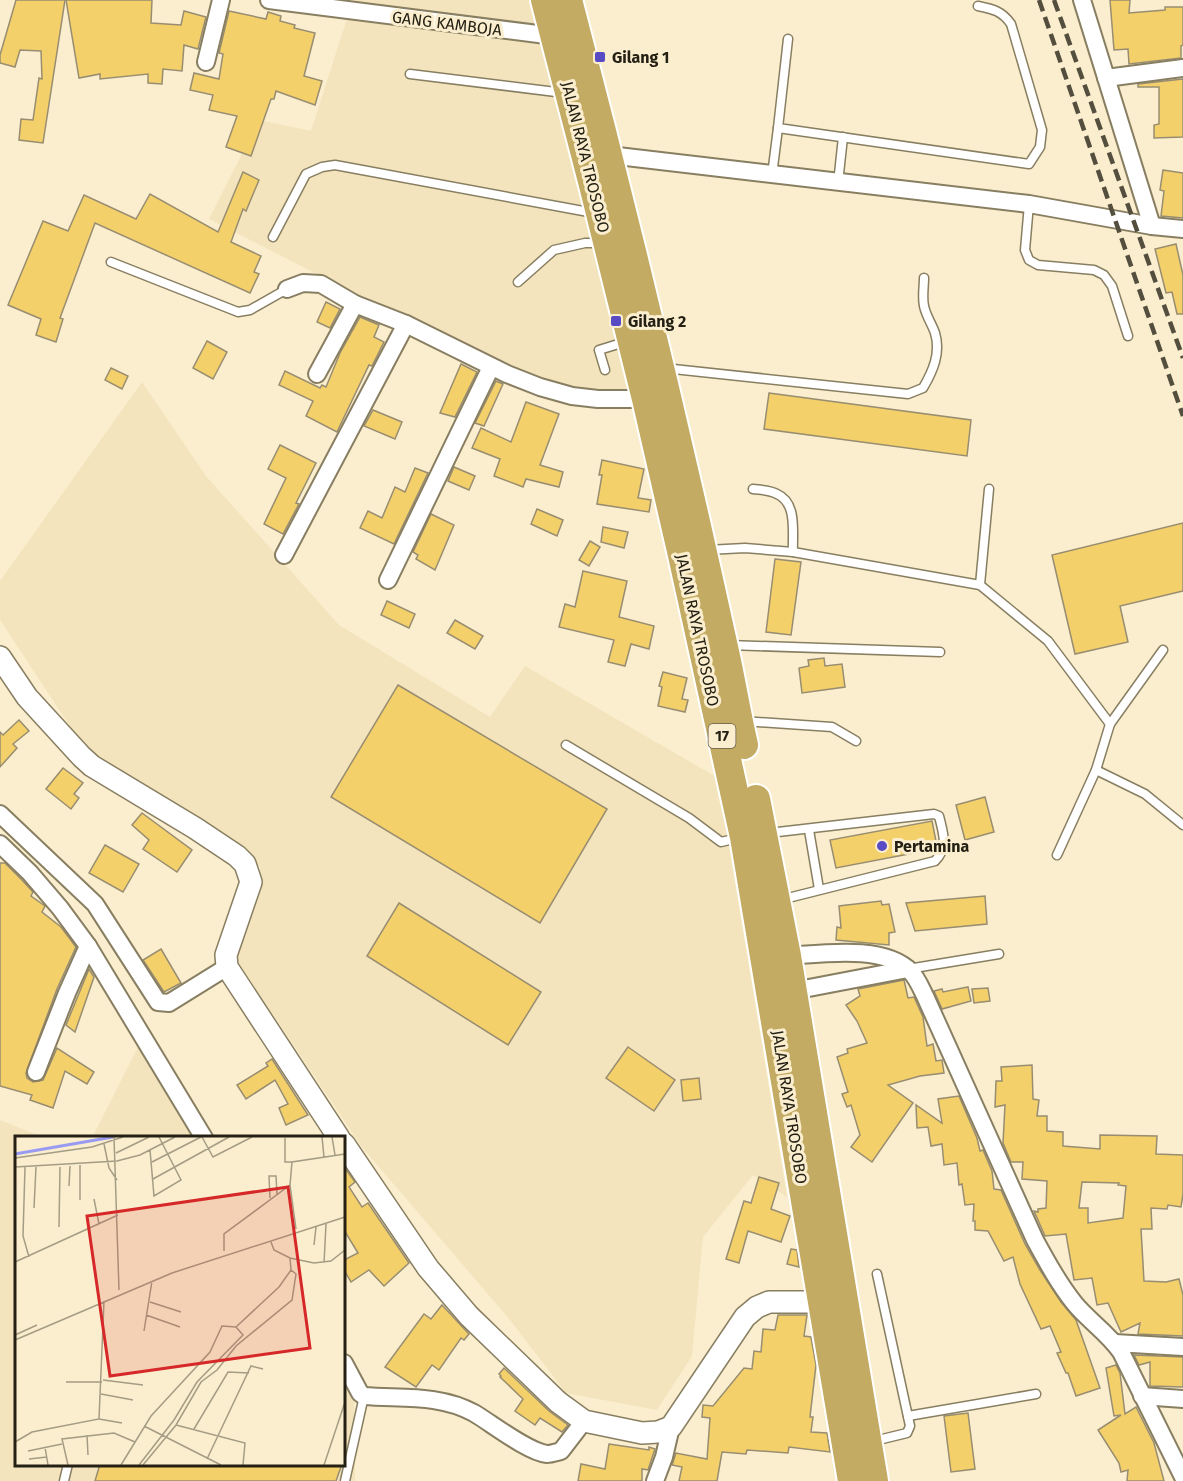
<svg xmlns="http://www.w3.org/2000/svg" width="1183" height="1481" font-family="'Fira Sans',sans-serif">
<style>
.built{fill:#f3e4bd}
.building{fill:#f4d06b;stroke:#988d70;stroke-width:1.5;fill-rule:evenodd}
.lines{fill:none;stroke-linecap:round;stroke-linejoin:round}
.service-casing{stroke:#887e61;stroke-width:11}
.minor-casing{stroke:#887e61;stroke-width:20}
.tertiary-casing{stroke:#887e61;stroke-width:24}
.trunk-casing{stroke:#fff;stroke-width:32}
.service{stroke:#fff;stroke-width:8}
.minor{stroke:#fff;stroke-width:16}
.tertiary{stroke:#fff;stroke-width:21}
.trunk{stroke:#c4ab63;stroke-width:28}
.rail{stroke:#534e3d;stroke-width:4.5;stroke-dasharray:12 6;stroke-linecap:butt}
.poi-dot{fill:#584bc3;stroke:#faeece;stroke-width:2}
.labels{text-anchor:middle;stroke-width:6;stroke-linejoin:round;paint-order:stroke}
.shield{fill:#faeece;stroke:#645e4c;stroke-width:1.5}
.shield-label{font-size:15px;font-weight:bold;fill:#242014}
.street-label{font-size:16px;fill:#242014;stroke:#faeece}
.poi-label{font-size:16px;font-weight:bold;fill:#242014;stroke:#faeece;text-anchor:start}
.inset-river{fill:none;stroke:#999af2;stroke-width:3}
.inset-road{fill:none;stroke:#a49c84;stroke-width:1.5}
.view{fill:#d62828;fill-opacity:0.15;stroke:#d62828;stroke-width:3}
.inset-edge{fill:none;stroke:#242014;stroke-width:3}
</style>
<rect width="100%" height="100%" fill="#faeece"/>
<g class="built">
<polygon points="353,0 532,0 635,401 562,399 209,219 259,120 311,131"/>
<polygon points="142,382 206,476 339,625 490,717 525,666 718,778 787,1197 753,1175 703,1237 692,1356 657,1410 566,1393 510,1320 361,1146 226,944 261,867 87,752 0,620 0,581"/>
<polygon points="141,1041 204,1138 92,1138"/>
<polygon points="0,1120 42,1137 16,1138 16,1464 344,1464 344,1374 354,1399 355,1481 0,1481"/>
</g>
<g class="building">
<polygon points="16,0 65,0 43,143 19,140 21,119 33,120 39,78 42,79 41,51 20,50 15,67 0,63 0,55"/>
<polygon points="66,0 152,0 151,23 181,25 184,11 206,17 198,49 184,45 182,71 163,69 162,84 148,83 148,74 100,79 100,74 79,78"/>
<polygon points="1110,0 1130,0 1129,13 1165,10 1165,7 1183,7 1183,45 1181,46 1181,58 1129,64 1128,49 1114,50"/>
<polygon points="229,11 266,19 268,12 281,16 280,21 295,25 294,28 315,33 304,76 322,81 315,105 276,91 274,99 271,99 251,156 226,147 237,116 209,110 213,95 190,90 194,73 219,79 223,54 219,53"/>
<polygon points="1183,79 1183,137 1154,138 1154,125 1159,124 1159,87 1138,87 1138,84"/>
<polygon points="1163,170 1183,173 1183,218 1161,216 1164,191 1160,190"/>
<polygon points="243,172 259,180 246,211 243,209 231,242 261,256 254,272 259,274 250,293 95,223 60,318 63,319 56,342 36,335 41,319 8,305 43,221 68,231 84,195 136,219 150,194 218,232"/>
<polygon points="1176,244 1183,275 1183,314 1177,314 1172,292 1166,293 1155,249"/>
<polygon points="326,302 340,309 330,328 317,322"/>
<polygon points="360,317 379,325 374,337 384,342 372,366 369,365 337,432 306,416 313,401 279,385 285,371 320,388 322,385 326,387 340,353"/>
<polygon points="207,341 227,352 213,379 193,368"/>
<polygon points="461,364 477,372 455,417 440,413"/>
<polygon points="111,368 128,376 122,389 105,380"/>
<polygon points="496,381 503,384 484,426 475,423"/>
<polygon points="769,393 971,420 967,456 764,429"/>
<polygon points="526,402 559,414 540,465 563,472 559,487 526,479 523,487 494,476 500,459 472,448 481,428 511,442"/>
<polygon points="373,410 402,422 395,439 364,426"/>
<polygon points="280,445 316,463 296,503 299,504 283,534 264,524 286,478 268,469"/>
<polygon points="602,460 644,469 638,498 651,500 649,512 597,504 602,475 599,475"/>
<polygon points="454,467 475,476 469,490 448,481"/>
<polygon points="415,468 428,473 394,544 360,528 368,511 382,518 395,487 405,492"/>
<polygon points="537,509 563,520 557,536 531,524"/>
<polygon points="431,514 454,525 435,570 416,559 418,555 413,552"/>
<polygon points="1183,523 1183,591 1120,606 1128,642 1075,654 1052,555"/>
<polygon points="603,527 628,532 624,548 601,542"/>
<polygon points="590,541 600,547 589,566 579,560"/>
<polygon points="775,559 801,562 791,635 766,632"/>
<polygon points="583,571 627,581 619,617 654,626 649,649 631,644 625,666 608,662 614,640 559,627 565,604 575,607"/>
<polygon points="387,601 415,614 409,628 381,615"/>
<polygon points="455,620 483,636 475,649 447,633"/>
<polygon points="824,658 825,666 842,664 845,687 802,693 799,668 809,666 808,660"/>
<polygon points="663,672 687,678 682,699 688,700 685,712 658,706 662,687 659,686"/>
<polygon points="398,685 607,809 540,923 331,797"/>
<polygon points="19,720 29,731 13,744 17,748 0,767 0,732 3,735"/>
<polygon points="63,768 83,783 74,794 79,798 71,809 46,789"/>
<polygon points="985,797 994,832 965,840 956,805"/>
<polygon points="142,813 192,850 177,872 143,849 149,840 132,825"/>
<polygon points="932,821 937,846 935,849 836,868 830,840"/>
<polygon points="105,845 139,864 123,892 89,873"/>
<polygon points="0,863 5,863 22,880 33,892 31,896 45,906 42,912 61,927 76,947 57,989 26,1073 27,1078 33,1082 43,1080 57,1048 94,1072 87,1084 65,1071 53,1108 30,1100 32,1095 0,1086"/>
<polygon points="985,896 987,924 915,931 906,903"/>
<polygon points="881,901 882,905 889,904 895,932 889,933 889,945 836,940 837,927 841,928 839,906"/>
<polygon points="399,903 541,992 508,1045 367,956"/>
<polygon points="161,949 181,983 164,992 143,960"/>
<polygon points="89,969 94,977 75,1032 66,1025"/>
<polygon points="904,980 908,998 914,997 923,1017 927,1046 933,1044 936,1061 942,1060 944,1073 920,1076 888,1085 913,1103 872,1162 851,1147 860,1135 851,1105 847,1107 842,1094 848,1092 837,1057 848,1053 847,1049 867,1043 857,1021 846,1005 860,996 858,989"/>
<polygon points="968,987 971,1001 942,1009 934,991 942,989 943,992"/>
<polygon points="988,988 990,1001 974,1003 972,989"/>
<polygon points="628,1047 675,1080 654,1111 606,1078"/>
<polygon points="272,1059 308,1115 286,1125 279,1108 288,1104 275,1080 246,1099 237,1085 268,1066 266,1063"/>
<path d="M1032,1065L1033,1099L1039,1100L1037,1116H1047V1131L1063,1132V1146L1100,1149V1135L1157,1136L1156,1154L1183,1155V1194L1181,1207L1168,1205L1167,1209L1151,1208L1152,1229H1141L1144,1281L1166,1282L1179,1279L1183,1295V1336L1138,1334L1140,1323L1121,1332L1108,1303L1097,1305L1092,1278L1074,1280L1066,1234L1045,1236L1034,1211L1038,1212V1209L1046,1208L1047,1181L1022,1179L1023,1162H1011L1003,1143L1005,1105L995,1107L996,1081H1002L1001,1067ZM1082,1182L1119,1183L1118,1185L1126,1186L1123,1218L1088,1223V1208H1079Z"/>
<polygon points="699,1078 701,1099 683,1101 681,1080"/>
<polygon points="959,1096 977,1138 980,1151 983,1150 992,1171 994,1189 1001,1190 1025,1244 1040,1270 1061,1302 1076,1320 1100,1388 1076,1396 1068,1373 1066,1373 1057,1353 1061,1352 1050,1326 1041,1329 1020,1284 1013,1257 1004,1261 988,1231 975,1230 975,1221 973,1221 974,1204 965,1205 962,1184 959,1185 957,1163 944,1165 942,1144 931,1146 928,1127 917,1128 916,1105 942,1123 938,1099"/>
<polygon points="345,1168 355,1182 349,1187 362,1207 368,1203 409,1263 384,1286 369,1270 351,1282 344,1270 344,1260 358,1253 344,1230"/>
<polygon points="759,1177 779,1183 771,1209 790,1216 781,1242 748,1231 739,1263 726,1259 744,1201 751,1203"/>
<polygon points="791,1249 797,1250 799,1267 787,1264"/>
<polygon points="442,1305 469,1334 464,1340 461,1338 439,1370 432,1365 416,1387 385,1367 424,1314 431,1319"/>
<polygon points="778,1315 807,1315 804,1336 811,1337 816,1365 810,1417 813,1417 811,1432 827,1433 830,1452 789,1447 788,1453 747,1450 746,1454 722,1452 717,1481 679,1481 682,1467 672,1465 676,1453 707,1459 710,1418 702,1417 703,1405 713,1406 744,1368 752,1369 754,1351 761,1352 763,1329 775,1330"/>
<polygon points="1134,1355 1183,1357 1183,1387 1150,1386 1150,1362 1139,1365"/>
<polygon points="1116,1365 1120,1373 1125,1414 1136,1407 1154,1443 1164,1481 1127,1481 1128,1470 1121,1472 1119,1463 1098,1430 1121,1415 1114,1416 1106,1368"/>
<polygon points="504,1368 549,1411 568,1425 562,1432 540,1418 535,1425 515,1411 523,1399 500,1377 501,1376 499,1374"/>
<polygon points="968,1413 975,1469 951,1472 944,1416"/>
<polygon points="609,1444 649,1450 649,1447 655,1449 648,1470 642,1469 642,1481 578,1481 581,1464 605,1469"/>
<polygon points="100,1464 342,1464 336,1481 95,1481"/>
</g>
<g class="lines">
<defs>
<g id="service">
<path d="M788,39L778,128L1029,164L1040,147L1042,130L1011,24C1002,11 993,9 978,6"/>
<polyline points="410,74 564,93"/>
<polyline points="772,175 778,128"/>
<polyline points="838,183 843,137"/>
<polyline points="1029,204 1025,250 1029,260 1038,265 1094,270 1104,275 1112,286 1128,336"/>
<polyline points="273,237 306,174 322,167 335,165 594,213"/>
<polyline points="111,262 238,312 250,310 287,289"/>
<polyline points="518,282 554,250 585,243 604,243"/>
<path d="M664,368L908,394L923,388C933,371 941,353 935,333C932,324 926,316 924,306C922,297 924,287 924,278"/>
<polyline points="605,370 599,350 628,341"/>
<path d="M753,489C761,490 770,490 777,494C798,503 792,534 793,552"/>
<polyline points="707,550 745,548 793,552 980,585 1048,641 1110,724"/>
<polyline points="980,585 989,489"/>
<polyline points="728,645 940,652"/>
<polyline points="743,721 832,727 856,741"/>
<polyline points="566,745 689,818 721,842 738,838"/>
<polyline points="1096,770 1145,794 1183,825"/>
<polyline points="809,830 819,889"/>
<path d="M769,833L934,814L939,816C943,833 949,847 935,861L780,900"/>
<polyline points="1057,855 1096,770 1110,724 1163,650"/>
<polyline points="908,969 999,954"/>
<polyline points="908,1416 1036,1394"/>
<polyline points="870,1442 907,1433 910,1426 877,1274"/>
<polyline points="64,1481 68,1464"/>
<polyline points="345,1481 364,1396"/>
</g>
<g id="minor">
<polyline points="269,0 554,36"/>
<polyline points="1082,0 1152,226"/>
<polyline points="206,62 221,0"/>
<polyline points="1106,78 1183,68"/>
<polyline points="609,155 1029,204 1152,226 1183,229"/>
<polyline points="287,289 303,283 321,284 355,304 406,324 507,374 540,387 572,396 598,399 646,399"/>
<polyline points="317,374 355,304"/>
<polyline points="284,555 406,324"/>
<polyline points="388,580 491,367"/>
<polyline points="0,814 95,904 158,1002 169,1003 227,967"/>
<polyline points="0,844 30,873 60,908 88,946 204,1138"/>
<path d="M787,956C821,954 885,944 911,972C917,978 921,988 925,996L1035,1240C1047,1262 1059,1284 1075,1304C1089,1321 1108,1333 1121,1352L1183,1477"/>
<polyline points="793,991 908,969"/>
<polyline points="36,1072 67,993 88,946"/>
<polyline points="1115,1343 1183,1347"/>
<path d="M344,1363L360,1393L364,1396C402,1399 439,1394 474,1413C491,1423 528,1452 547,1454C551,1454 557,1452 561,1451L584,1421"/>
<polyline points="1142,1396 1183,1399"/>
<polyline points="655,1481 664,1457 671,1427"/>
</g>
<g id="tertiary">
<polyline points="0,657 27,697 82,757 92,766 195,828 237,856 245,864 251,882 226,955 227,967 339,1138"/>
<polyline points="344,1144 428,1268 469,1316 558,1402 584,1421 642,1433 658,1432 671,1427 745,1317 757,1307 769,1302 822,1302"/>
</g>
<g id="trunk">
<polyline points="545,0 593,185 646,399 682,555 744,837 852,1481"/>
<path d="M568,0C624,213 676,428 723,643C731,677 736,711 744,745"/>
<polyline points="756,799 787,956 874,1481"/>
</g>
</defs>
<use href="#service" class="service-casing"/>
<use href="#minor" class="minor-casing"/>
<use href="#tertiary" class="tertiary-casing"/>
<use href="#trunk" class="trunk-casing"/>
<use href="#service" class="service"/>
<use href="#minor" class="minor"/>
<use href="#tertiary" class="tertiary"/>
<use href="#trunk" class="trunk"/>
<g class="rail">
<polyline points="1039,0 1183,416"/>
<polyline points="1054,0 1183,358"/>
</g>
</g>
<g class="poi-dot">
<rect x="594" y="51" width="12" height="12" rx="3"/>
<rect x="610" y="315" width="12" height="12" rx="3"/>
<circle cx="882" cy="846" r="6"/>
</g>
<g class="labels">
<rect class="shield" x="708.5" y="724" width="27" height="24" rx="4.5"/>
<g class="shield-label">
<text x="722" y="741">17</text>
</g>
<g class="street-label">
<text transform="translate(447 23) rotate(7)" y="6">GANG KAMBOJA</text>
<text transform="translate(586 157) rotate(76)" y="6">JALAN RAYA TROSOBO</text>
<text transform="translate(698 630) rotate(78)" y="6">JALAN RAYA TROSOBO</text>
<text transform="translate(790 1107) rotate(81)" y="6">JALAN RAYA TROSOBO</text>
</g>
<g class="poi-label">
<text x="612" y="63">Gilang 1</text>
<text x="628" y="327">Gilang 2</text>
<text x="894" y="852">Pertamina</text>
</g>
</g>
<g transform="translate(15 1136)">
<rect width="330" height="330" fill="#faeece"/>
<path class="inset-river" d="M0,18L98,1"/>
<path class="inset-road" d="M99,1L104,154M187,1L198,21L237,1M307,1L309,21M317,1L320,19M270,2V26H277M89,8L94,32L102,44M135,14L139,60L166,44L144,1M101,17L134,1M0,22L77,11L108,1M137,26L186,1M0,31L102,25L125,19L160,1M10,31L8,100L14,121M138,43L214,1M54,50L55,30M255,62L254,40H261L262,58M79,63L84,88M65,64V29M19,72L21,31M44,91L45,31M281,93L275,49L277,26L330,18M256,106L259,114L275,122L299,127L316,125L330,114M299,109L301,91M209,115V98L275,49M0,126L103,79M309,127L311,88M135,166L166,176M131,179L165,191M221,191L264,151L276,134L275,122M129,195L137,145M0,199L22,189M0,204L157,137L330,81M88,244L128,249M51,246H87M86,258L118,264M84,283L107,287M161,289L230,307L228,329M129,290L206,329M179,293L213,236L234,237M72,299L73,319M0,306L17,296L84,283L89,165M30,311L33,329M13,315L47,308M14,323L32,321M192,323L236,230L248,233M53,329L47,303L99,297L120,306M106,329L136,280L195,216L207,190L221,191L228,199L182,246L159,284L124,329M128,329L161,289L186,246L202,234L221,210L277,164L281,138L276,134M309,329L330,266"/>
<path class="view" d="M273,51L295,212L95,240L72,80Z"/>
<rect width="330" height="330" class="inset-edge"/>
</g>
</svg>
